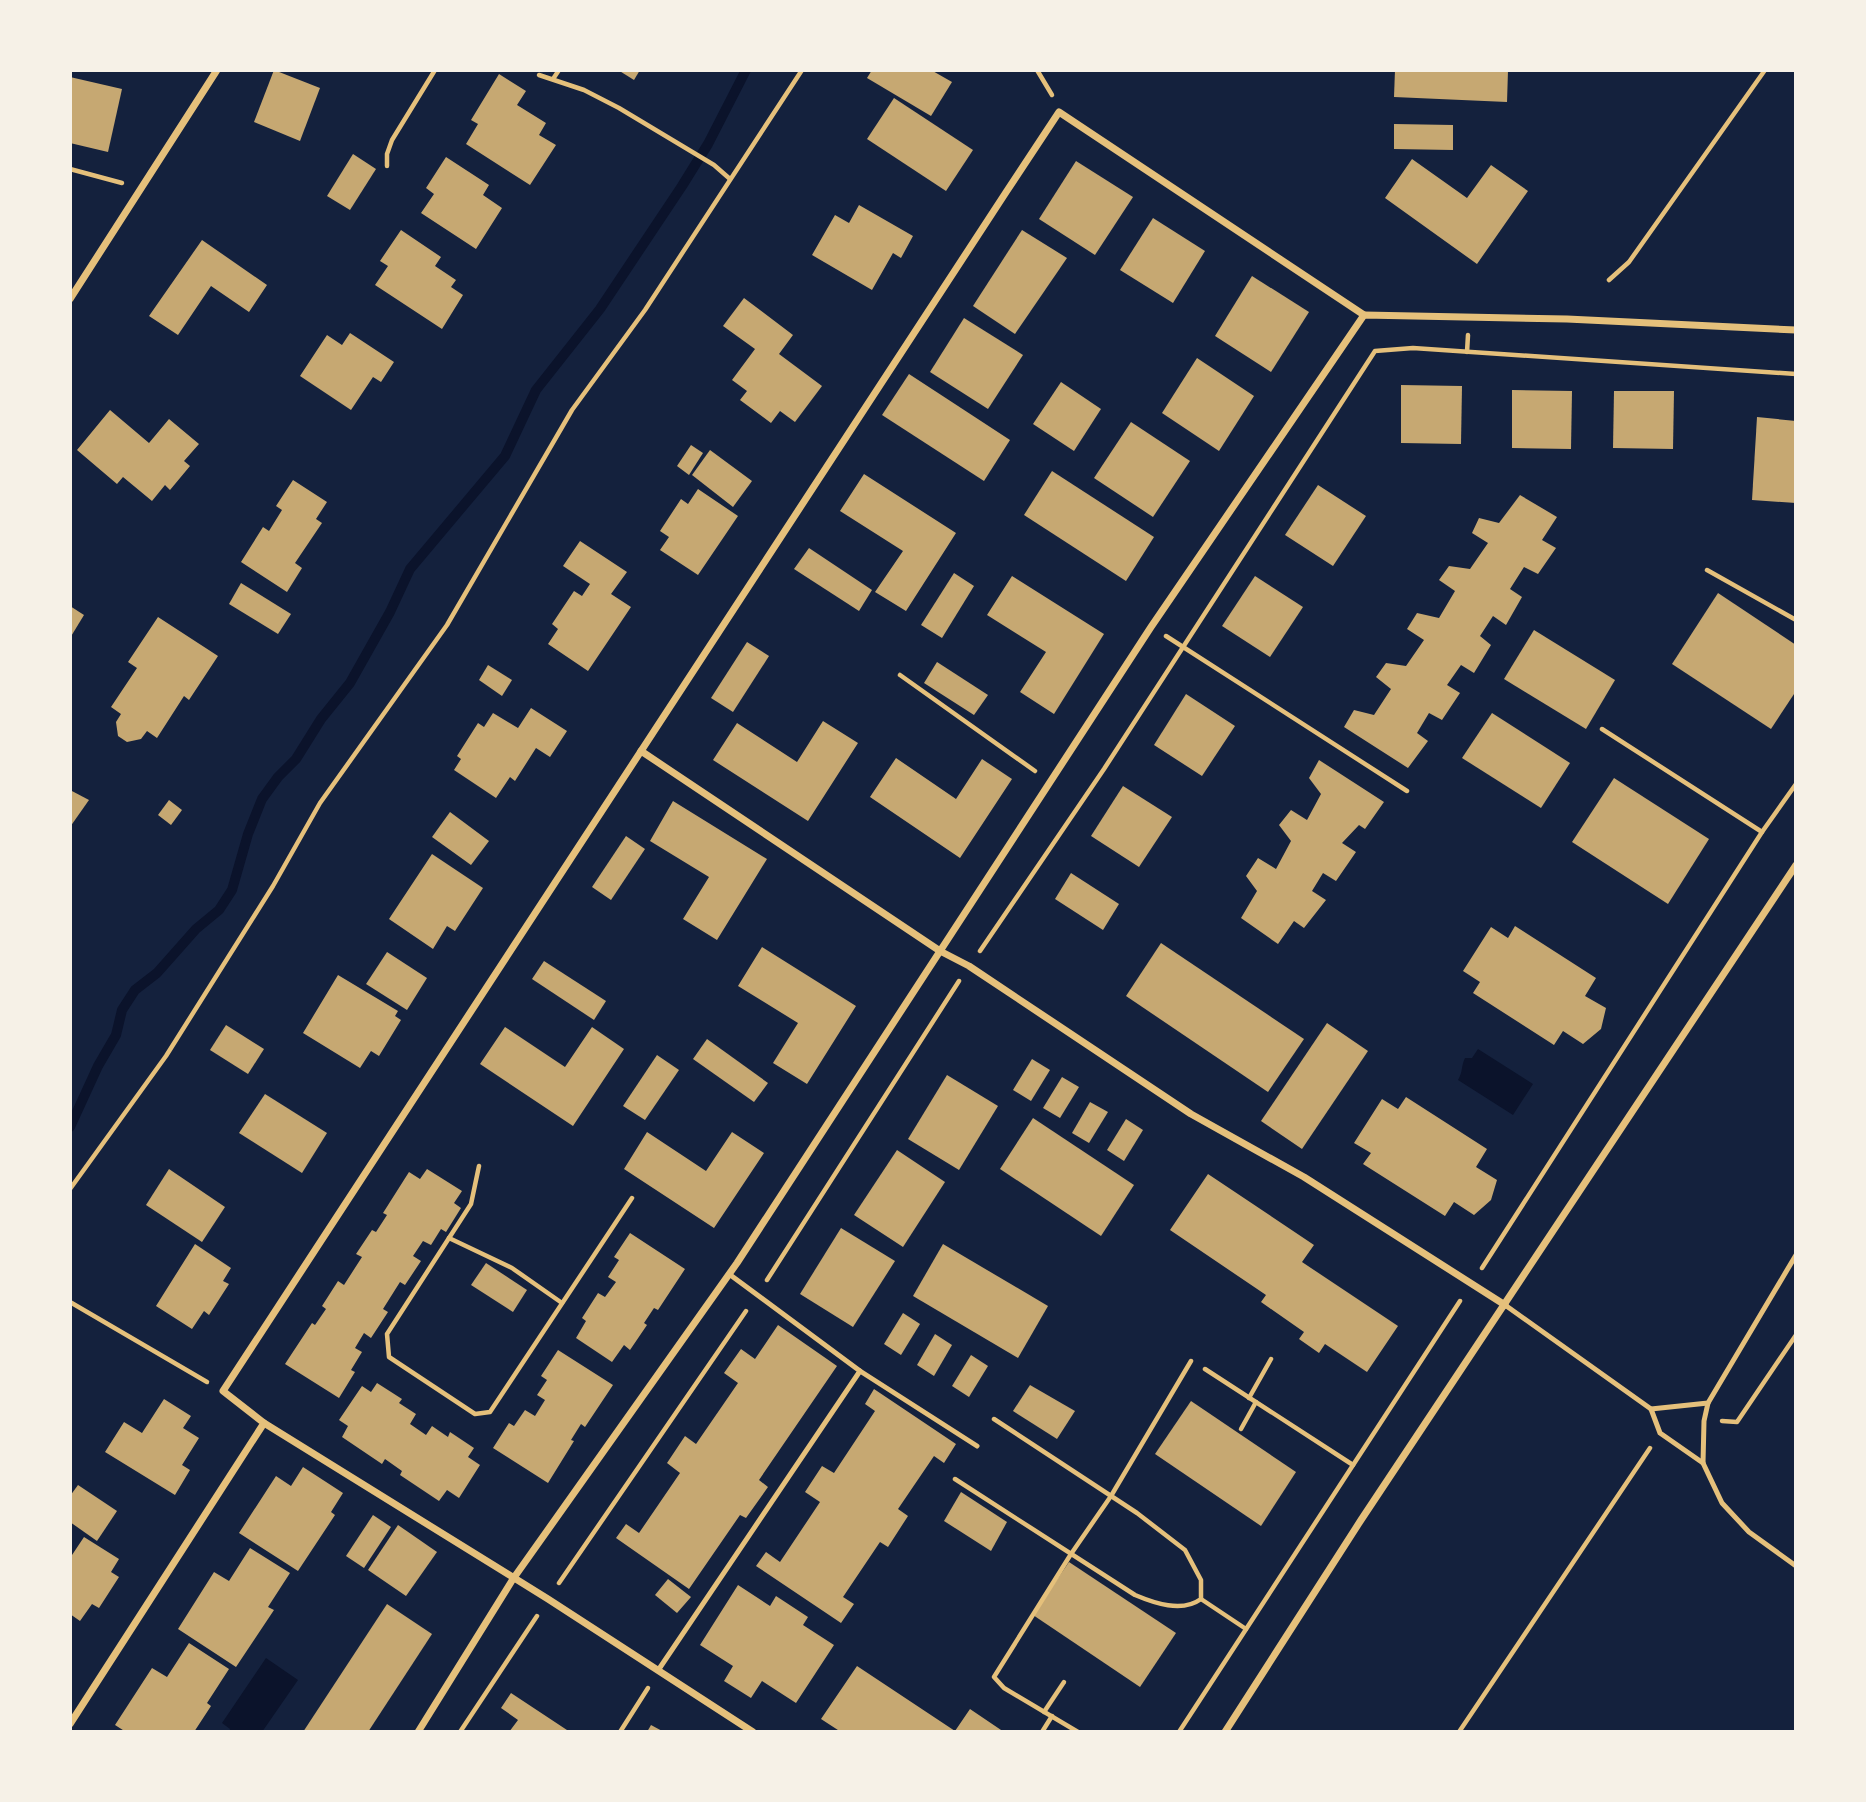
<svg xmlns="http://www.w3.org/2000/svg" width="1866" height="1802" font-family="'Public Sans',sans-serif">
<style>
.water{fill:#0b132b}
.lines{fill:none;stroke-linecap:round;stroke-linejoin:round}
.stream{stroke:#0b132b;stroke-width:10}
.building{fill:#c6a872}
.path{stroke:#e5c07b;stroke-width:4.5}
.service{stroke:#e5c07b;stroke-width:5}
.minor{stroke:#e5c07b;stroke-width:7}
</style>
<rect width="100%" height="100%" fill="#14213d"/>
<g class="water">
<path d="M1478,1049L1533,1084L1513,1115L1458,1080C1463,1072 1461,1066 1465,1058H1472Z"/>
<polygon points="266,1658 298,1680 262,1732 229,1732 230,1729 222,1723"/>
</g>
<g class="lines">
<polyline class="stream" points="70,1127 98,1066 116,1035 122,1010 135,990 157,973 196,929 219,910 232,890 248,834 262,799 278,777 296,759 321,719 350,683 390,612 410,569 505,456 536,390 600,309 682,186 708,144 746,70"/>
</g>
<g class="building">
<polygon points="274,70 320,88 300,141 254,122"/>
<polygon points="618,70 640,70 634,80"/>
<polygon points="872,70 931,70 952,82 931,116 867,78"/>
<polygon points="1395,70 1508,70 1507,102 1394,97"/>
<polygon points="499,74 526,91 517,105 546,123 539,135 556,145 530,185 466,144 478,124 471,120"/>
<polygon points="70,77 122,89 108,152 70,143"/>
<polygon points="894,98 973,150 946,191 867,139"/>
<polygon points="1394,124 1453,125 1453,150 1394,149"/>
<polygon points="353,154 376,169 350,210 327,196"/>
<polygon points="446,157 489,185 483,195 502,208 476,249 421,213 434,194 426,188"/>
<polygon points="1412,159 1467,198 1491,165 1528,191 1477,264 1385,198"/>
<polygon points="1076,161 1133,197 1095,255 1039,219"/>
<polygon points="859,205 913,236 901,258 893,253 872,290 812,255 835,215 849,223"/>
<polygon points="1153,218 1205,251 1173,303 1120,270"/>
<polygon points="401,230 441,257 435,266 456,280 451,287 463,295 442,329 375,285 388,266 380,261"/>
<polygon points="1022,230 1067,258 1015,334 973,306"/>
<polygon points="202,240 267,285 249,312 211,286 178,335 149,316"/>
<polygon points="1252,276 1309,312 1271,372 1215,336"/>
<polygon points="744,298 793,335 779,354 822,386 795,422 780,411 771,423 740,400 747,391 732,380 755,349 723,326"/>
<polygon points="964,318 1023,355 988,409 930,372"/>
<polygon points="350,333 394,362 381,382 373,377 351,410 300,376 327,335 342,345"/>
<polygon points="1197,358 1254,396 1219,451 1162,413"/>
<polygon points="909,374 1010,440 984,481 882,415"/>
<polygon points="1061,382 1101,409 1074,451 1033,424"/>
<polygon points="1401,385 1462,386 1461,444 1401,443"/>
<polygon points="1512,390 1572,391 1571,449 1512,448"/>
<polygon points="1614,391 1674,391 1673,449 1613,448"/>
<polygon points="110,410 149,443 169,419 199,444 184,461 190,466 170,490 165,485 152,501 123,477 117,484 77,450"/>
<polygon points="1757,417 1796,421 1796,503 1752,500"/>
<polygon points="1131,422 1190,461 1153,517 1094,478"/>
<polygon points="691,445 703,453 689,475 677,466"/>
<polygon points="710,450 752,481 733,507 692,475"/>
<polygon points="1052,471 1154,537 1126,581 1024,515"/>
<polygon points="864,474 956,533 906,611 875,592 903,551 840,511"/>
<polygon points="293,480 327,502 316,519 322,523 295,563 302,568 287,592 241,562 263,527 269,531 282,510 276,506"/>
<polygon points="1318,485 1366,516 1333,566 1285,535"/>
<polygon points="698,489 738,516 698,575 660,550 669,537 660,531 681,499 688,504"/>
<polygon points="1520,495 1557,517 1542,540 1556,548 1538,574 1524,567 1510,589 1522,597 1506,625 1493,616 1480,636 1491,645 1474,673 1461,665 1447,685 1460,693 1442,720 1429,713 1417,733 1428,741 1408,768 1344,727 1354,710 1374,715 1391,689 1376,677 1386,663 1406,666 1424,640 1407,629 1417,613 1439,618 1455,591 1439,580 1449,566 1470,569 1488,543 1472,533 1479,518 1499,523"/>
<polygon points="580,541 627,572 611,594 631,607 588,671 548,644 558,629 552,624 574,591 582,596 590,584 563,566"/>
<polygon points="809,548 872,590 859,611 794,569"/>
<polygon points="954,573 974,586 942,638 921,625"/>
<polygon points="1012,576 1104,634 1054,714 1020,692 1046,652 987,615"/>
<polygon points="1255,576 1303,607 1270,657 1222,626"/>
<polygon points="241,583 291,614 278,634 229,604"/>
<polygon points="1718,593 1796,645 1796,691 1771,729 1672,664"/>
<polygon points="70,606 84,615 70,638"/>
<polygon points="158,617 218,656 189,700 184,696 157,738 147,731 141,739 127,742 118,736 116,722 121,714 111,707 137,668 128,662"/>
<polygon points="1534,630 1615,680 1586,729 1504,679"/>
<polygon points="747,642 769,656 733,712 711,698"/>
<polygon points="937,662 988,695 974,715 924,683"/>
<polygon points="488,665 512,680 502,696 479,680"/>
<polygon points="1186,694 1235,726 1202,776 1154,745"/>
<polygon points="531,708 567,731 550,757 536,748 515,781 510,777 496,798 454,770 461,759 457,756 478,723 484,727 493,713 518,728"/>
<polygon points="1492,713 1570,763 1541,808 1462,758"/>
<polygon points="823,721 858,743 808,821 713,760 737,723 797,762"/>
<polygon points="896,758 956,799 982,759 1012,779 960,858 870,797"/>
<polygon points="1319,760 1384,802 1365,829 1359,825 1342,843 1356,852 1336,881 1323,873 1312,891 1326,900 1304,928 1294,921 1278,944 1241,918 1257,891 1246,876 1258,858 1276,869 1291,841 1279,825 1291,810 1307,820 1321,794 1309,778"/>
<polygon points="1614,778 1709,839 1668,904 1572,842"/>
<polygon points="1123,786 1172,817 1139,867 1091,836"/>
<polygon points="70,790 89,800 70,827"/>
<polygon points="169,800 182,810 171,825 158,815"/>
<polygon points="673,801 767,859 717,940 683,919 709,877 650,841"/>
<polygon points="450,812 489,841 471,865 432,837"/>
<polygon points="626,836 645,849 611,900 592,887"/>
<polygon points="432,854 483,888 455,931 447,926 433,949 389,919"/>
<polygon points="1071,873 1119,904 1103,930 1055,899"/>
<polygon points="1515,926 1596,978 1585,996 1606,1008 1601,1029 1583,1044 1563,1031 1554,1045 1473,993 1480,982 1463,971 1491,927 1508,938"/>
<polygon points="1161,943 1304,1039 1268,1092 1126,996"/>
<polygon points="762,947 856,1006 807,1084 773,1063 798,1023 738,986"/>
<polygon points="387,952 427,978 407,1010 366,984"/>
<polygon points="544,961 606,1001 594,1020 532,979"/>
<polygon points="338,975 398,1011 395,1016 401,1020 379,1056 371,1051 360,1068 303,1033"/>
<polygon points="1327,1023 1368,1051 1302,1149 1261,1121"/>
<polygon points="226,1025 264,1049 248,1074 210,1050"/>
<polygon points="505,1027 565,1067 592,1027 624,1049 573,1126 480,1064"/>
<polygon points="707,1039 768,1083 754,1102 693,1059"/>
<polygon points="657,1055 679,1070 645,1120 623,1106"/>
<polygon points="1032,1059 1050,1070 1031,1101 1013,1090"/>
<polygon points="947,1075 998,1106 959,1170 908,1139"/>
<polygon points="1062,1077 1079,1087 1060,1118 1043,1108"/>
<polygon points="265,1094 327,1133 302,1173 239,1133"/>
<polygon points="1406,1097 1487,1149 1476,1167 1497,1180 1491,1200 1474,1215 1454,1202 1445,1216 1363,1164 1371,1153 1354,1143 1382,1099 1398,1109"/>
<polygon points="1090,1102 1108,1112 1089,1143 1072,1133"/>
<polygon points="1033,1118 1134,1185 1101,1236 1000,1169"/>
<polygon points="1126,1119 1143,1130 1124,1161 1107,1150"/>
<polygon points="647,1132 706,1171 732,1132 764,1153 714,1228 624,1169"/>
<polygon points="897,1150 945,1182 903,1247 854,1215"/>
<polygon points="169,1169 225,1207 202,1242 146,1205"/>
<polygon points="427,1169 462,1191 454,1203 461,1208 446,1232 441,1229 431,1245 423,1241 413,1256 421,1261 405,1285 400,1282 383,1309 388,1312 371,1338 364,1333 355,1348 362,1352 351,1370 355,1372 339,1398 285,1364 312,1323 315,1325 326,1309 322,1306 338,1281 344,1285 362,1257 356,1254 372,1230 376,1232 387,1215 383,1213 409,1172 420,1179"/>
<polygon points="1208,1174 1314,1245 1302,1262 1398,1326 1367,1372 1325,1344 1319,1353 1299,1339 1304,1332 1261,1302 1266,1295 1170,1230"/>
<polygon points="841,1228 895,1261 853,1327 800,1294"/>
<polygon points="630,1233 685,1269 658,1310 654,1308 644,1323 647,1325 630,1350 624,1345 612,1362 576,1338 586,1321 582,1318 598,1293 605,1297 616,1282 608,1277 619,1260 614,1257"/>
<polygon points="195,1244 231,1268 223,1281 229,1284 209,1315 204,1311 192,1329 156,1306"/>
<polygon points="943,1244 1048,1306 1018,1358 913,1296"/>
<polygon points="486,1263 527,1290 513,1312 471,1285"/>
<polygon points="903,1313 920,1324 901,1355 884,1344"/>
<polygon points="778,1325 837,1366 759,1480 768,1487 746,1518 740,1515 689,1589 616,1538 626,1524 639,1533 680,1473 667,1463 685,1436 696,1444 738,1383 724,1373 741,1349 755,1359"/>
<polygon points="935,1334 952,1345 934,1376 917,1365"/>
<polygon points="558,1350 613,1385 585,1427 581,1424 571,1440 574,1441 548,1483 493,1448 509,1423 514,1426 525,1410 535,1416 545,1400 537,1395 547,1380 541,1376"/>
<polygon points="971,1355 988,1366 969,1397 952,1386"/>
<polygon points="377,1383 402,1399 399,1403 416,1414 410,1424 426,1435 432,1426 448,1437 450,1432 474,1448 468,1457 480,1465 459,1498 447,1490 439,1501 400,1475 402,1471 385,1459 382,1464 342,1437 348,1426 339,1420 362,1386 371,1392"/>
<polygon points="1030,1385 1075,1411 1057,1439 1013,1411"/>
<polygon points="874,1389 956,1444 944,1463 934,1456 898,1509 908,1516 888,1547 880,1542 843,1597 854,1604 841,1623 756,1566 766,1552 780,1562 820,1502 805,1492 822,1466 834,1473 875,1411 865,1404"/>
<polygon points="164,1399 191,1416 183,1428 199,1438 182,1465 190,1470 175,1495 105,1452 124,1422 142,1433"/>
<polygon points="1191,1401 1296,1472 1261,1526 1155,1454"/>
<polygon points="303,1467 343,1493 331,1512 335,1515 298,1571 239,1533 276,1476 291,1486"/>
<polygon points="78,1485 117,1511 97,1541 70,1522 70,1496"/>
<polygon points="961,1492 1007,1522 991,1551 944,1521"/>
<polygon points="373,1515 391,1527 364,1568 346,1556"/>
<polygon points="398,1525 437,1552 406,1596 368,1570"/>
<polygon points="84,1537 119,1559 111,1572 119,1577 99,1608 92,1604 80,1621 70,1614 70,1558"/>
<polygon points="250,1548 290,1573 268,1607 274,1610 236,1667 178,1629 214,1572 229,1581"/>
<polygon points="1069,1562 1176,1633 1140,1687 1033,1615"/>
<polygon points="668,1579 691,1597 677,1613 655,1595"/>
<polygon points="738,1585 770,1606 776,1596 808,1617 803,1625 834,1645 796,1703 762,1681 751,1698 724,1681 733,1666 700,1645"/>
<polygon points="387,1604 432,1634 368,1732 303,1732"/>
<polygon points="189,1643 229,1669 207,1703 211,1706 194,1732 126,1732 115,1725 152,1668 167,1677"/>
<polygon points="857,1666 955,1731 970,1709 1004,1732 841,1732 821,1719"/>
<polygon points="511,1693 570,1732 509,1732 518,1720 501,1708"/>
<polygon points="651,1725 664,1732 647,1732"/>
</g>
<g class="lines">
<g class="path">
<polyline points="1037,70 1052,95"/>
<polyline points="539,75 584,90 619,108 714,165 730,179"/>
<polyline points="553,79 559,70"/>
<polyline points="387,166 387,154 392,140 435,70"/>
<polyline points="70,169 122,183"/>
<polyline points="1609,280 1629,262 1765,70"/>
<polyline points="1467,352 1468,335"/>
<polyline points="1707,570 1796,620"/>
<polyline points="1166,636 1407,791"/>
<polyline points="900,675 1035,771"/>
<polyline points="1602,729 1762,832"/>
<polyline points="980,951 1104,769 1375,351 1413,348 1796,374"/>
<polyline points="479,1166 471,1204 387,1334 389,1357 475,1414 490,1412 632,1198"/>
<polyline points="70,1189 166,1056 273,886 320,803 447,625 572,410 645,310 802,70"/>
<polyline points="449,1238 512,1268 562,1303"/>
<polyline points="1482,1268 1762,832 1796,784"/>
<polyline points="767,1280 959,981"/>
<polyline points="70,1302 207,1382"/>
<polyline points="1205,1369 1353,1465"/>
<polyline points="1249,1398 1271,1359"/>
<polyline points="1722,1421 1737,1422 1796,1335"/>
<polyline points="1241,1429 1256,1402"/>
<path d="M955,1479L1135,1595C1154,1603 1182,1613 1201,1599V1580L1185,1550L1137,1513L994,1419"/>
<polyline points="559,1583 746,1311"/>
<polyline points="1201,1599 1246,1629"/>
<polyline points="1044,1712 1064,1682"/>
<polyline points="460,1732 537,1616"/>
<polyline points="620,1732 648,1688"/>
<polyline points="1042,1732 1052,1716"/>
<polyline points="1078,1732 1004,1688 994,1677 1071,1554 1111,1496 1191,1361"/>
<polyline points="1179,1732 1460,1301"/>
<polyline points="1459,1732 1650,1448"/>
</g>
<g class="service">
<polyline points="1505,1305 1651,1409 1708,1403 1796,1255"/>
<polyline points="860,1371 977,1446"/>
<polyline points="1708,1403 1704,1421 1703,1463 1722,1503 1749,1532 1796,1566"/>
<polyline points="1651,1409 1660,1433 1703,1463"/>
<polyline points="659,1669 860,1371 729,1274"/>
</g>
<g class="minor">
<polyline points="70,299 217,70"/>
<polyline points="641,751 940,951 969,966 1191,1114 1304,1177 1505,1305"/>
<polyline points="264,1423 548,1599 753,1732"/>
<path d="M70,1724L264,1423L223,1391C503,966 778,537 1059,112L1364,315"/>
<polyline points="418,1732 513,1579 737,1263 1151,627 1364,315 1567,319 1796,330"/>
<polyline points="1225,1732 1361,1520 1796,865"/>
</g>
</g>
<rect width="1866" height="1802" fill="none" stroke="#f6f1e7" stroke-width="144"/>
</svg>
